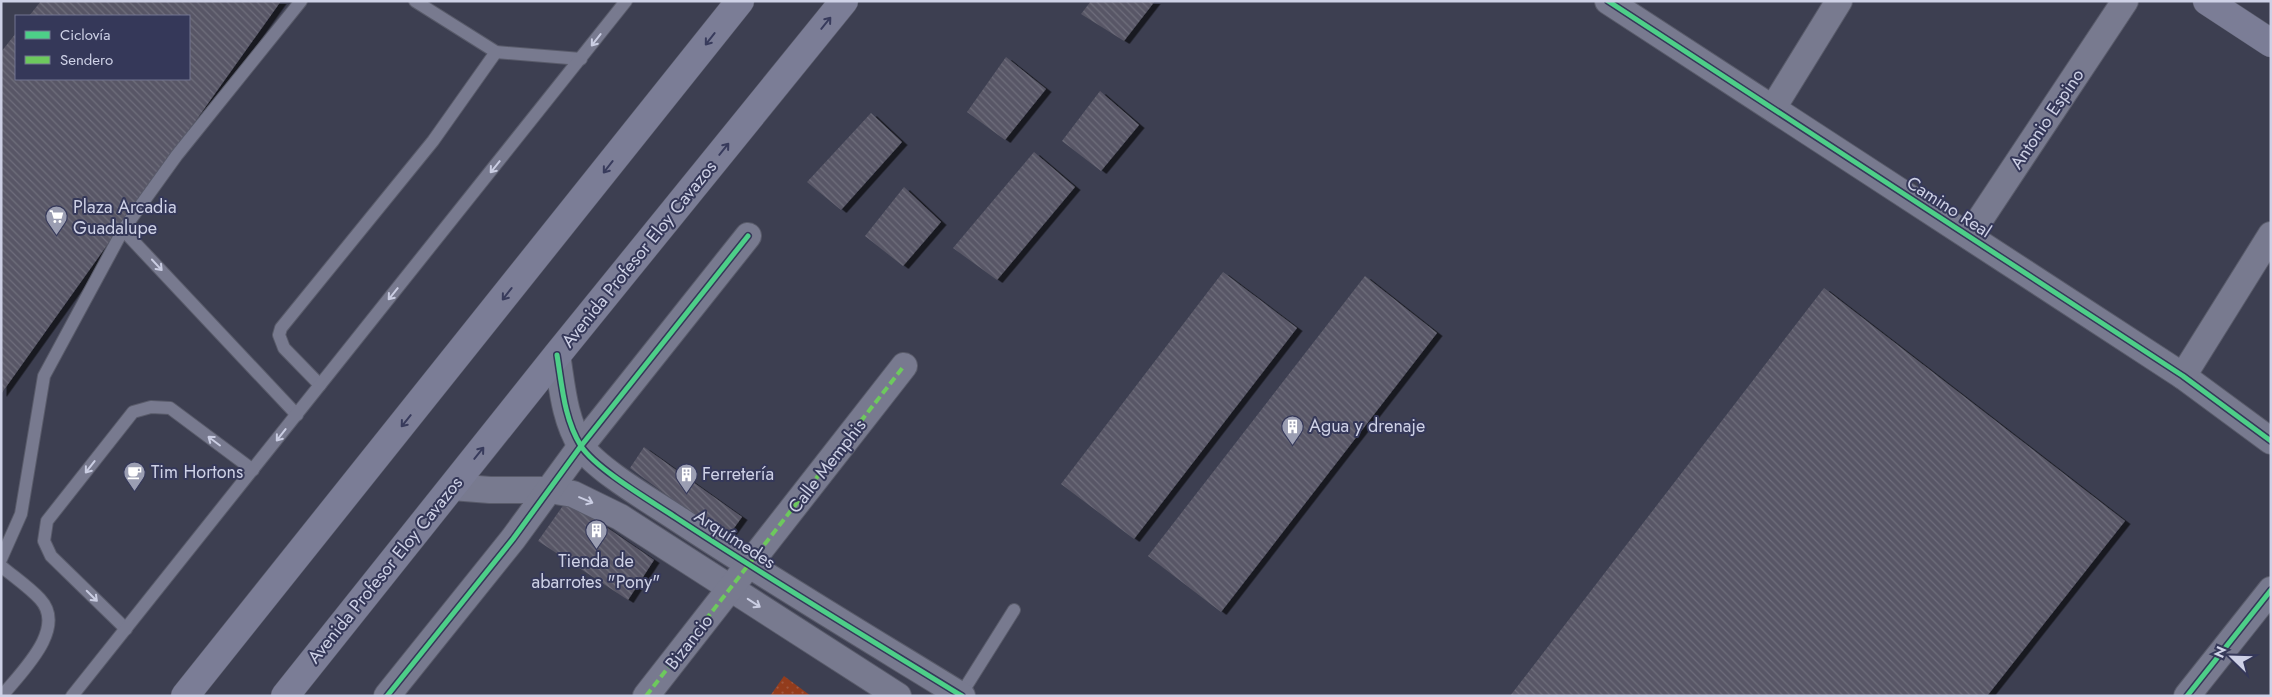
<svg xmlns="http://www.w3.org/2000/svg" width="2272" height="697" font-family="Jost,sans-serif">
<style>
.park{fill:url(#park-dots)}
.building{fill:url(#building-back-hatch);filter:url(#shadow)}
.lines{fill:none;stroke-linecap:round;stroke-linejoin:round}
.lane-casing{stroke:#595b6a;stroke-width:14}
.street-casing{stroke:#595b6a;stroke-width:28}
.secondary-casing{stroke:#595b6a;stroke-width:29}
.lane{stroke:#787a8f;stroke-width:12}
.street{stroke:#787a8f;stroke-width:26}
.secondary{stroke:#7b7d96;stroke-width:28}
.quiet{stroke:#6dc95d;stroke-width:4;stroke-dasharray:8 4;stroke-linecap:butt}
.cycleway-casing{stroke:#353859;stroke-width:8}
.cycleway{stroke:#4dcf88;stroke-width:5}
.oneway{stroke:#383b5c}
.oneway2{stroke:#cacde2}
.labels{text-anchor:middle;stroke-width:4;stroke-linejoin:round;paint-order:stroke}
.street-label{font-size:18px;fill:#ced1e6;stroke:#353859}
.poi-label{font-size:18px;fill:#ced1e6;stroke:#353859;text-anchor:start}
</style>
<defs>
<pattern id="park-dots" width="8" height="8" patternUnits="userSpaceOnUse" patternTransform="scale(1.25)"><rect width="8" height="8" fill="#933c1c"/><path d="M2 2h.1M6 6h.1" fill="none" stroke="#a1573d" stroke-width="1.8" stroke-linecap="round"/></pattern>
<pattern id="building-back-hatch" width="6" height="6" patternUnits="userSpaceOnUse" patternTransform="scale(1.25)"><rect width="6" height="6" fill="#585766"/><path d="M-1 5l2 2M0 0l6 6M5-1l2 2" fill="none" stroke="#6f6e7c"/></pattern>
<filter id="shadow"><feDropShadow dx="5.5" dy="3" stdDeviation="0" flood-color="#0009"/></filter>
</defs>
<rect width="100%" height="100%" fill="#3d3f51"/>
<polygon class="park" points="784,676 811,696 770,696"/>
<g class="building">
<polygon points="41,1 281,1 1,394 1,52 16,33 16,79 189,79 189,16 29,16"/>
<polygon points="1091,1 1155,1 1124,41 1081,14"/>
<polygon points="1006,57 1046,89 1005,140 967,112"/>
<polygon points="1100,91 1139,125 1101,171 1062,141"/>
<polygon points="871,113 902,142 841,210 807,182"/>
<polygon points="1034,152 1075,187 997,280 953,248"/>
<polygon points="904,187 941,222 903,266 865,236"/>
<polygon points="1223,272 1297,328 1134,539 1061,484"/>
<polygon points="1365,276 1437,333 1221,612 1148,556"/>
<polygon points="1824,288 2125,521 1987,696 1510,696"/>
<polygon points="644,447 742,517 726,539 630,468"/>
<polygon points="567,500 654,560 628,600 538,541"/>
</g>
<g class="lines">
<defs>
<g id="lane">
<polyline points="415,1 496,52 581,59"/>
<polyline points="123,230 297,415"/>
<polyline points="320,385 284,348 279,335 281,328 433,141 496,52"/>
<polyline points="1,559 21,514 44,376 123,230 177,155 301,1"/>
<path d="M1,566C14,577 29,587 40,599C68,629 20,673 2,696"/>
<polyline points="126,629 51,556 44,541 47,521 133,412 151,407 170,408 253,470"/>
<polyline points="72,696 626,1"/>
<polyline points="960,696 1014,610"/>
</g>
<g id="street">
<polyline points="1608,1 2183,376 2271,441"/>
<polyline points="1773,108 1839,1"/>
<polyline points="1969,236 2125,1"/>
<path d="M557,355C562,385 564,419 581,446C596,469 651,501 675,517C769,579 866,637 962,696"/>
<polyline points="2183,376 2271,235"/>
<polyline points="452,487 490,490 550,490 573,494 620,517 898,696"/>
<polyline points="387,696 513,539 581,446 748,236"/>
<polyline points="646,696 904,366"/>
<polyline points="2187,696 2271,590"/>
</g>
<g id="secondary">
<polyline points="2207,1 2271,43"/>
<polyline points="185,696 740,1"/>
<polyline points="285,696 557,355 844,1"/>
</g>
</defs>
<use href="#lane" class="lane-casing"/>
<use href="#street" class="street-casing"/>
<use href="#secondary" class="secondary-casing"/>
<use href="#lane" class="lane"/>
<use href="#street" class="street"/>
<use href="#secondary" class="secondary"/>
<polyline class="quiet" points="646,696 904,366"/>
<defs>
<g id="cycleway">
<polyline points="1608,1 2183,376 2271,441"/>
<path d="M557,355C562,385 564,419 581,446C596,469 651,501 675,517C769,579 866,637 962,696"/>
<polyline points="387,696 513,539 581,446 748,236"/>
<polyline points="2187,696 2271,590"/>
</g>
</defs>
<use href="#cycleway" class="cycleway-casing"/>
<use href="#cycleway" class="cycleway"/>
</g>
<defs><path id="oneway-shaft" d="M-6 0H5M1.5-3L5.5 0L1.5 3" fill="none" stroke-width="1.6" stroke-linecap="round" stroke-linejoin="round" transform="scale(1.25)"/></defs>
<g class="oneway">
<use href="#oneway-shaft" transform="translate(826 23) rotate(-51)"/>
<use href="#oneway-shaft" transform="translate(710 39) rotate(128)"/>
<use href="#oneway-shaft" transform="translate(724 149) rotate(-51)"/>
<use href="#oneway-shaft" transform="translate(608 167) rotate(128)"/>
<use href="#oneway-shaft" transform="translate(507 294) rotate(128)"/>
<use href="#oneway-shaft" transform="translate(406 421) rotate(129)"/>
<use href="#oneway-shaft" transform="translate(479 453) rotate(-51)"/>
</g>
<g class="oneway2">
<use href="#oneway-shaft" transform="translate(596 40) rotate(128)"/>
<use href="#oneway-shaft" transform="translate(495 167) rotate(129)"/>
<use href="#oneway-shaft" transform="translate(157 265) rotate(47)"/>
<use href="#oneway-shaft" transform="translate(393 294) rotate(129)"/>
<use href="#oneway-shaft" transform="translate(281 435) rotate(128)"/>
<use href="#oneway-shaft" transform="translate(214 441) rotate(-143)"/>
<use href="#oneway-shaft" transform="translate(90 467) rotate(128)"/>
<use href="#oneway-shaft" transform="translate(586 500) rotate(23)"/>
<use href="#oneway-shaft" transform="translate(92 596) rotate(45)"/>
<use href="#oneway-shaft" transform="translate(754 603) rotate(33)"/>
</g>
<defs>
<symbol id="supermarket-pin" viewBox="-11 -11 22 30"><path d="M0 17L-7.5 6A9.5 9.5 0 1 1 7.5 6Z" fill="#9b9eb2" stroke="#353859"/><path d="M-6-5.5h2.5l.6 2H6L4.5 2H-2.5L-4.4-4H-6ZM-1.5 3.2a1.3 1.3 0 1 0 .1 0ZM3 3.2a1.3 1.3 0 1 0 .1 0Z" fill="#fff"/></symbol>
<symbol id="building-pin" viewBox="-11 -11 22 30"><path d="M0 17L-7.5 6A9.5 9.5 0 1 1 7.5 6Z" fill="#9b9eb2" stroke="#353859"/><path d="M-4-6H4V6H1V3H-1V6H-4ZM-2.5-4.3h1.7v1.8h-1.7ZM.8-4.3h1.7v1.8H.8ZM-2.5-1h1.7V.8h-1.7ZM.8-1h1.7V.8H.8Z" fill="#fff"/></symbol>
<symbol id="cafe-pin" viewBox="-11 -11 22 30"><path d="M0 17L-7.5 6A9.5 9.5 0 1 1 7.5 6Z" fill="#9b9eb2" stroke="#353859"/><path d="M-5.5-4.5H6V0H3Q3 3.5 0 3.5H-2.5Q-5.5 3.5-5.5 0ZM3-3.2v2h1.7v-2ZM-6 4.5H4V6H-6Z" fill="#fff"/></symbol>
</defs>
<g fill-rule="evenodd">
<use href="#supermarket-pin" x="44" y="204" width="25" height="34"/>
<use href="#building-pin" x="1280" y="414" width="25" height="34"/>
<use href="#cafe-pin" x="122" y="460" width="25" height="34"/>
<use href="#building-pin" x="674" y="462" width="25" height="34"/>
<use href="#building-pin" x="584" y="518" width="25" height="34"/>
</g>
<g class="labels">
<g class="street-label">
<text transform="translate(2047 119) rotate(-56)" y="6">Antonio Espino</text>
<text transform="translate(1949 207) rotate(33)" y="6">Camino Real</text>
<text transform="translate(639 254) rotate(-51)" y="6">Avenida Profesor Eloy Cavazos</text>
<text transform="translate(827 466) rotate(-52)" y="6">Calle Memphis</text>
<text transform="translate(735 539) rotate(33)" y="6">Arquímedes</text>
<text transform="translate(385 570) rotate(-51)" y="6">Avenida Profesor Eloy Cavazos</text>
<text transform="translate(689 642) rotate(-52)" y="6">Bizancio</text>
</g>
<g class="poi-label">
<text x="73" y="213">Plaza Arcadia<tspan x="73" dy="21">Guadalupe</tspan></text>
<text x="1309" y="432">Agua y drenaje</text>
<text x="151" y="478">Tim Hortons</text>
<text x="702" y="480">Ferretería</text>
<text x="596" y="567" text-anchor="middle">Tienda de<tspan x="596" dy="21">abarrotes "Pony"</tspan></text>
</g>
</g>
<rect width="2272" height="697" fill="none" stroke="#ced1e6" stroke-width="5"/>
<rect x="15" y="15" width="175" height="65" fill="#353859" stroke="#727591"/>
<rect x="25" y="31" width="25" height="8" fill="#4dcf88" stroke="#727591"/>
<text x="60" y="40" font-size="15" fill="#ced1e6">Ciclovía</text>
<rect x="25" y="56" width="25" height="8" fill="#6dc95d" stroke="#727591"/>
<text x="60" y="65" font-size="15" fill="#ced1e6">Sendero</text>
<g transform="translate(2232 657) rotate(293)" stroke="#353859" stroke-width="4" paint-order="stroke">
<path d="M0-4L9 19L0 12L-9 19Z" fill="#ced1e6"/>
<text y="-8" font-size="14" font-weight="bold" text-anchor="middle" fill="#ced1e6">N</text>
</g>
</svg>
